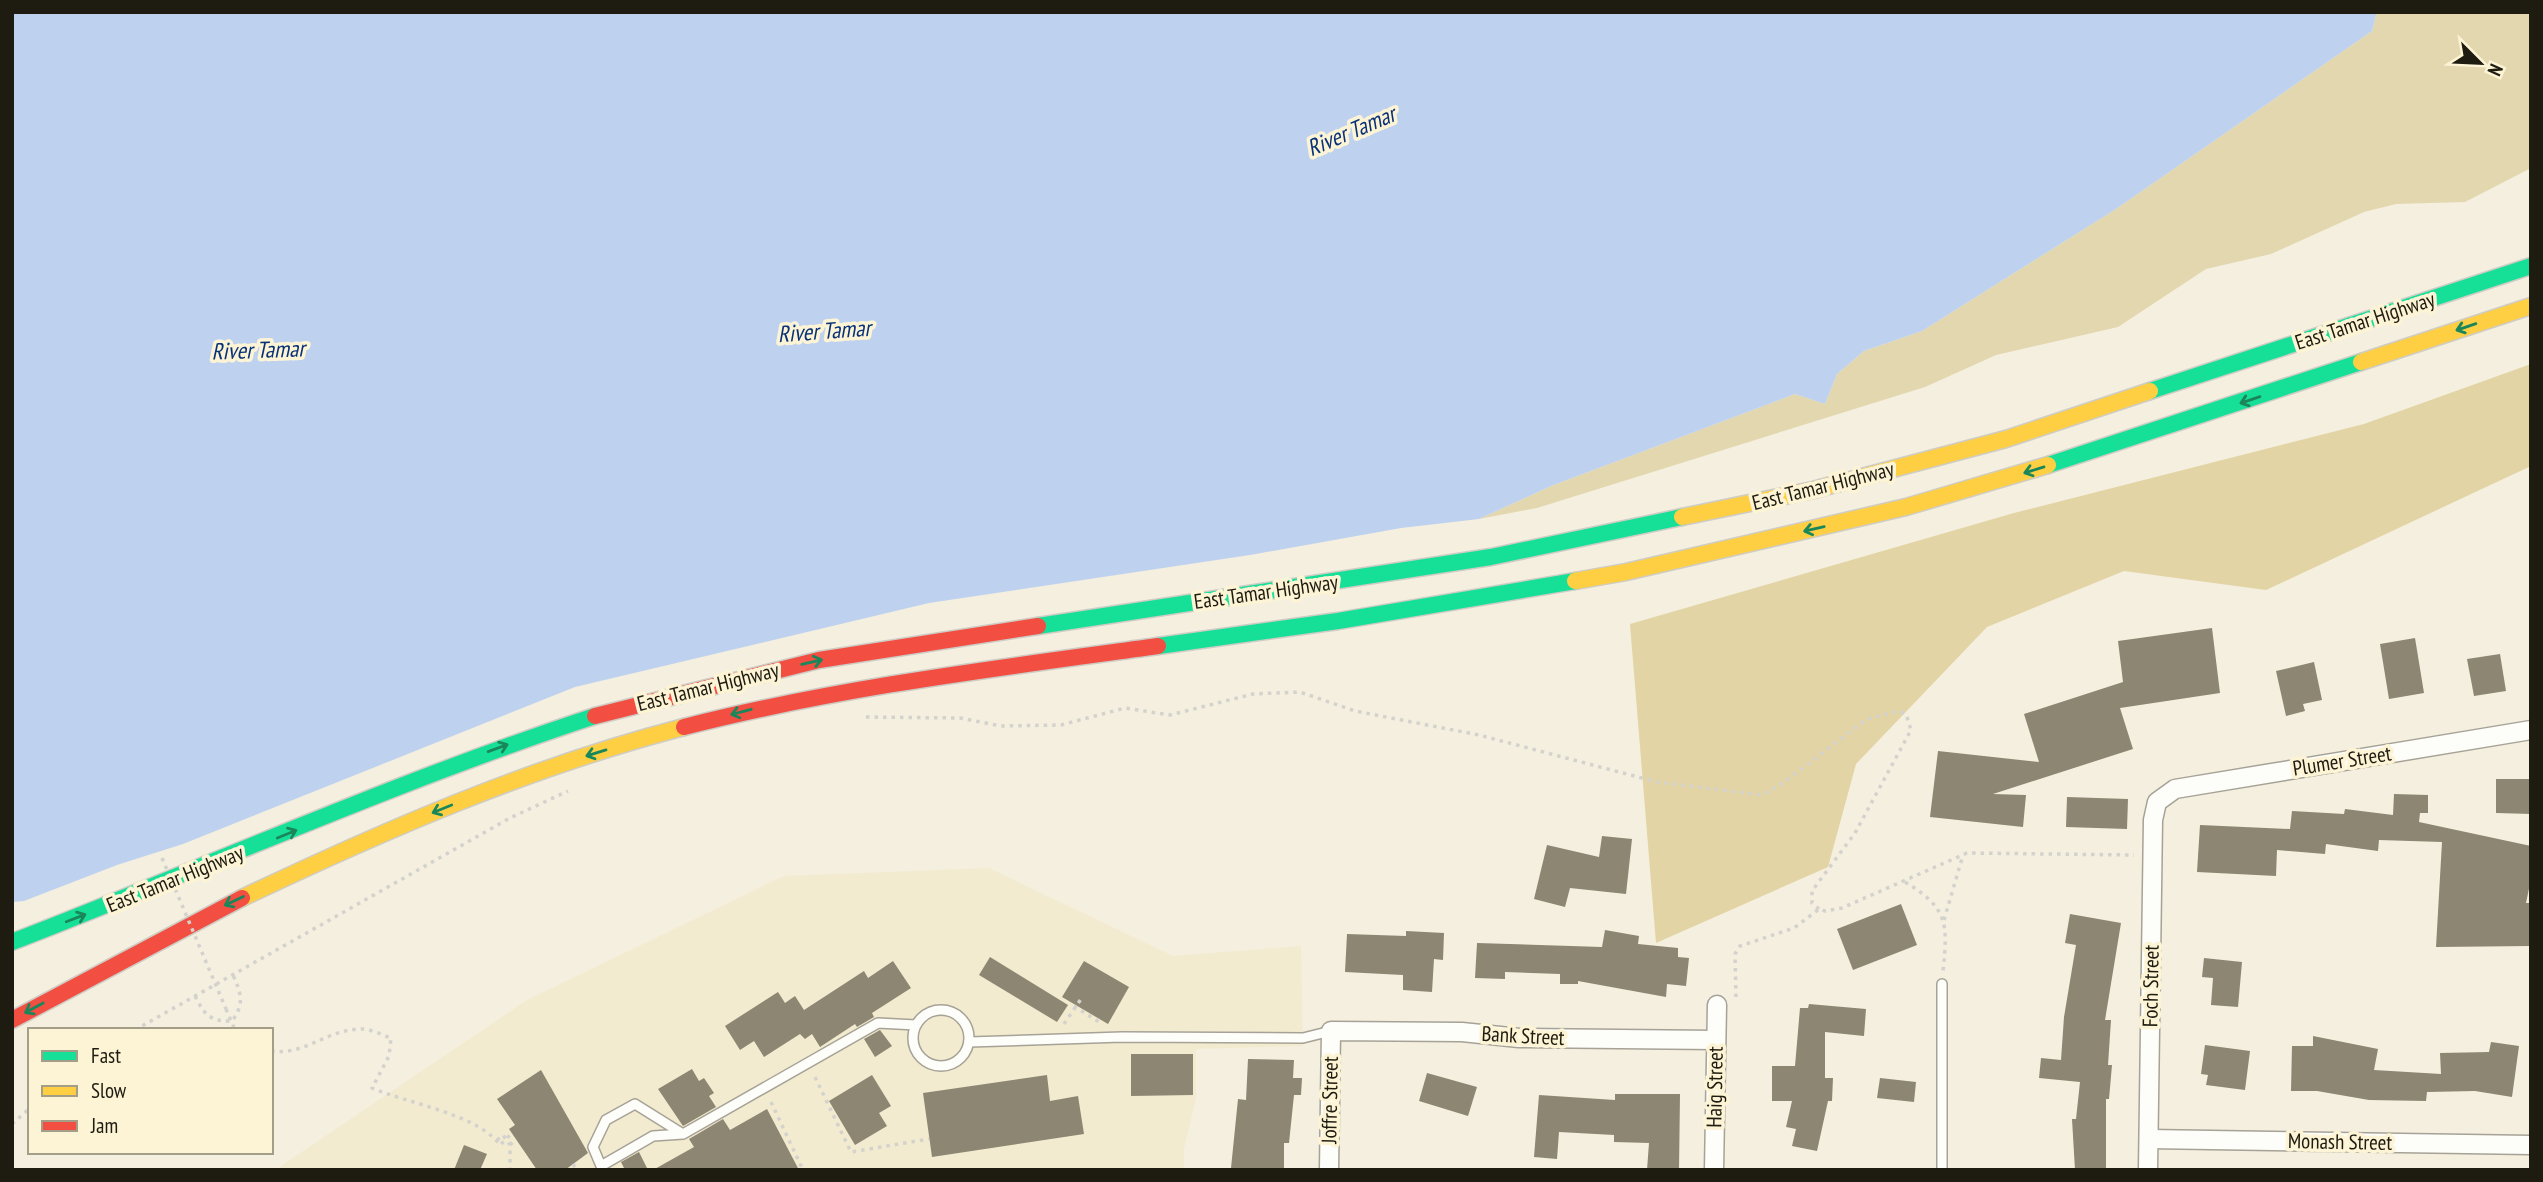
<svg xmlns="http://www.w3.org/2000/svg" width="2543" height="1182" font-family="'PT Sans Narrow',sans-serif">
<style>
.built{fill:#f3ebcf}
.green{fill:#e3d7af}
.forest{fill:#e2d4a4}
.water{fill:#bed2f0}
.building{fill:#8c8673}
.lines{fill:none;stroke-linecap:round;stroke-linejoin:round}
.lane-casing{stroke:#a6a296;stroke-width:12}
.street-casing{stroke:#a6a296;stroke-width:21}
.fast-casing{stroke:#ceccc4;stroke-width:19}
.slow-casing{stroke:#ceccc4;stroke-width:19}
.jam-casing{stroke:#ceccc4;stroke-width:19}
.path{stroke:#d4d2cd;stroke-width:3.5;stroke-dasharray:3.5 5;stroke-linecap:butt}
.lane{stroke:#fdfdfa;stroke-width:9}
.street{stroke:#fdfdfa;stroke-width:18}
.fast{stroke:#16e098;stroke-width:16}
.slow{stroke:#ffcf43;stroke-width:16}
.jam{stroke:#f24e42;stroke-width:16}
.path-bridge{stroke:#d4d2cd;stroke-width:3.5;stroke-dasharray:3.5 5;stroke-linecap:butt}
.oneway{stroke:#1a875b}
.labels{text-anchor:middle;stroke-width:7;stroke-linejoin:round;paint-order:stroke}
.street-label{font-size:21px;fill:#1e1b10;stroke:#fdf4d6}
.water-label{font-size:23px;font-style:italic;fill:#083278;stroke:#fdf4d6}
</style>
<rect width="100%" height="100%" fill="#f4efdf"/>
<polygon class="built" points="989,868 1173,956 1301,946 1303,1046 1196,1049 1196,1099 1184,1149 1184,1170 275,1170 527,1000 784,876"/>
<polygon class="green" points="2377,12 2531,12 2531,168 2465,202 2396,204 2364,212 2271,254 2206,269 2118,327 1996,355 1925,387 1537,508 1479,519 1551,486 1795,394 1825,404 1837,374 1864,351 1922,331 2116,209 2372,31"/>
<polygon class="forest" points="2531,364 2531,466 2266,590 2124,571 1987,627 1856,764 1828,867 1656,943 1630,624 2014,513 2364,424"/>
<polygon class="water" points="12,12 2377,12 2372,31 2116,209 1922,331 1864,351 1837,374 1825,404 1795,394 1551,486 1479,519 1401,528 1250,555 929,603 575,687 183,844 117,865 24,901 12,902"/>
<g class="building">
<polygon points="2212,628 2220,693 2120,708 2133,749 1993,794 2026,795 2023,827 1930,817 1938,751 2039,762 2024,714 2123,682 2118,641"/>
<polygon points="2415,638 2424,693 2389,699 2380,644"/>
<polygon points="2500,654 2506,691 2474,696 2467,659"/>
<polygon points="2314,662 2322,700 2303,704 2305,711 2286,716 2276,671"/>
<polygon points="2496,779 2531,779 2531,814 2496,813"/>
<polygon points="2394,794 2428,795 2428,813 2420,813 2419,822 2531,846 2531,879 2526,903 2531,903 2531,946 2436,947 2442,842 2379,840 2378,851 2326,844 2325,854 2277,850 2276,876 2197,872 2200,825 2290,829 2292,811 2344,814 2345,809 2393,815"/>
<polygon points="2067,797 2128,799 2127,829 2066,827"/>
<polygon points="1602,836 1632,839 1626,894 1570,888 1565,907 1534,899 1547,845 1599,857"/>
<polygon points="1901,904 1917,945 1853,970 1837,929"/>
<polygon points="2070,914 2121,923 2105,1020 2111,1020 2108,1065 2112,1065 2109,1099 2106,1099 2106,1170 2075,1170 2072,1119 2076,1119 2080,1082 2039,1078 2041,1058 2061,1060 2064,1017 2076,945 2065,943"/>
<polygon points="1605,930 1639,936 1638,944 1678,948 1678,957 1689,958 1686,986 1667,984 1666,997 1578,981 1578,984 1560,984 1560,974 1505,972 1505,979 1475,978 1477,943 1602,947"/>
<polygon points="1406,931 1444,933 1443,960 1434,959 1432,992 1403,990 1403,975 1345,972 1347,934 1406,936"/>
<polygon points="990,957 1068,1005 1057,1022 979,975"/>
<polygon points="2204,958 2242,962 2238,1007 2211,1005 2213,978 2202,977"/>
<polygon points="893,961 911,988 872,1013 874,1017 857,1027 855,1024 820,1047 812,1034 805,1039 800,1034 764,1057 754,1041 740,1050 725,1026 778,992 785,1003 795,996 804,1010 864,971 868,978"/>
<polygon points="1084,961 1129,987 1108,1024 1062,997"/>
<polygon points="1809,1004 1866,1009 1864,1036 1825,1032 1825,1078 1833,1078 1832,1101 1828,1101 1817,1151 1792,1146 1796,1129 1786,1127 1792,1101 1772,1101 1772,1066 1795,1066 1800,1008 1808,1008"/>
<polygon points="880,1030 892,1046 875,1057 864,1039"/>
<polygon points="2313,1036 2378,1049 2374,1070 2441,1074 2440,1053 2489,1052 2491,1042 2519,1046 2512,1097 2475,1091 2427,1092 2426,1101 2369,1100 2317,1091 2291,1091 2292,1046 2313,1046"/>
<polygon points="2205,1045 2250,1051 2245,1090 2206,1085 2208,1075 2201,1074"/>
<polygon points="1131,1054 1193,1054 1193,1095 1131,1096"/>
<polygon points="1248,1059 1294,1060 1293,1078 1302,1078 1301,1095 1294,1095 1289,1143 1284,1143 1284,1170 1231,1168 1238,1099 1246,1100"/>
<polygon points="692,1069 699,1081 704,1078 714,1093 709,1096 716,1107 683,1126 658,1089"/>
<polygon points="541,1070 588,1153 565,1170 537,1170 509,1129 515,1125 497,1099"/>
<polygon points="1427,1073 1477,1087 1468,1116 1419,1101"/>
<polygon points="872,1075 891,1106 879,1113 887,1126 855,1145 829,1101"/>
<polygon points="1047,1075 1050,1101 1078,1096 1084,1134 932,1157 923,1093"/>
<polygon points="1880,1078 1916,1082 1914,1102 1877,1098"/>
<polygon points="1615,1094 1680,1094 1679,1170 1647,1170 1649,1143 1614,1142 1614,1135 1559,1132 1557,1159 1534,1157 1539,1095 1615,1100"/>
<polygon points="767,1109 799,1170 653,1170 694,1147 689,1139 723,1119 730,1130"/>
<polygon points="464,1145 487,1154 480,1170 454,1170"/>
<polygon points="639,1152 648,1170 625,1170 621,1162"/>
</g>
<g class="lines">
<defs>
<g id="lane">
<polyline points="1942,984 1942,1170"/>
<circle cx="941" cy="1038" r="28"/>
<polyline points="969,1042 1122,1037 1303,1038 1331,1031"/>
<polyline points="683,1134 635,1104 606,1120 593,1147 601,1166 653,1136 683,1134 878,1023 916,1025"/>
</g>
<g id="street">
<polyline points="2149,1139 2531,1145"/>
<polyline points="1329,1170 1331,1031 1462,1032 1519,1038 1715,1040"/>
<polyline points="1714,1170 1717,1005"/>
<polyline points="2148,1170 2153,820 2157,802 2175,789 2531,730"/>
</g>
<g id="fast">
<polyline points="2150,391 2531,266"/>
<polyline points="2048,465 2361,362"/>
<polyline points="1038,626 1491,557 1682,517"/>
<polyline points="1158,646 1338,621 1575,581"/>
<path d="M12,942C206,867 397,781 595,716"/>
</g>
<g id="slow">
<polyline points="2361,362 2531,306"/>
<polyline points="1682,517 1813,490 2006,439 2150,391"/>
<polyline points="1575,581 1626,572 1906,507 2048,465"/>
<path d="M242,898C385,830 530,767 684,727"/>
</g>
<g id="jam">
<polyline points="595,716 819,660 1038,626"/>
<path d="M684,727C840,687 999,668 1158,646"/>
<polyline points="12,1020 242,898"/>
</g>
</defs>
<use href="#lane" class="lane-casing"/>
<use href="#street" class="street-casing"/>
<use href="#fast" class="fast-casing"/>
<use href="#slow" class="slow-casing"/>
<use href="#jam" class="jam-casing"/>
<g class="path">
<polyline points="866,717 960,718 1001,726 1061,725 1125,708 1170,715 1253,694 1300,692 1355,711 1479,735 1657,782 1762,795 1783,783 1867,719 1899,711 1906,714 1911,730 1855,833 1812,891 1812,903 1819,909"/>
<path d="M1905,882C1948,908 1948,923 1943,971"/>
<polyline points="1944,920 1963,855"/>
<path d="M195,996C204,1014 210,1022 232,1021C245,1004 241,993 233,975"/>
<polyline points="1736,997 1735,954 1740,946 1794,928 1819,909 1825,911 1842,908 1967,853 2134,855"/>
<polyline points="1074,1006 1099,1022"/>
<polyline points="226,1009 235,1030"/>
<polyline points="1064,1024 1081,999"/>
<polyline points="135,1030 510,818 568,791"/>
<path d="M271,1051C304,1056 326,1030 360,1029C369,1028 382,1035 391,1038L389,1056L372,1088C406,1103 478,1114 500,1145L510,1135"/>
<polyline points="815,1077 851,1152 929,1139"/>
<polyline points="771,1102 803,1170"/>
<polyline points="12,1124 30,1108"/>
<polyline points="497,1140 503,1135 510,1145 510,1170"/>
<polyline points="510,1145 516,1139"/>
<polyline points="573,1164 577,1170"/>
</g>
<use href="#lane" class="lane"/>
<use href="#street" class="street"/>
<use href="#fast" class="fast"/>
<use href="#slow" class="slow"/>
<use href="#jam" class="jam"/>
<polyline class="path-bridge" points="162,858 226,1009"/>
</g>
<defs><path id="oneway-shaft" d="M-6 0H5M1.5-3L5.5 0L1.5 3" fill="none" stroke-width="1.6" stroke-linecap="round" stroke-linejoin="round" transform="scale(1.75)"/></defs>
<g class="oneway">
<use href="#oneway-shaft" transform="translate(2466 327) rotate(161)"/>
<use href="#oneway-shaft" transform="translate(2250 400) rotate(161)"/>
<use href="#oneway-shaft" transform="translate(2034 470) rotate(163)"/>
<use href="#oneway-shaft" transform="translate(1814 529) rotate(167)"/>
<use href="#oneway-shaft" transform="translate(812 662) rotate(-13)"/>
<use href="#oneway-shaft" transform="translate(741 712) rotate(165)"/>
<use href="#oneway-shaft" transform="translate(498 748) rotate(-20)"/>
<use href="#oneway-shaft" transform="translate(596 753) rotate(163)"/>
<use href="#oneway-shaft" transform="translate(442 809) rotate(158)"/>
<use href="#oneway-shaft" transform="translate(287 834) rotate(-22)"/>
<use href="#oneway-shaft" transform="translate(234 901) rotate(155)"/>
<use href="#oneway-shaft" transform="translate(76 918) rotate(-21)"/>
<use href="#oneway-shaft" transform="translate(34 1008) rotate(152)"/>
</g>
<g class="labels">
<g class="street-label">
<text transform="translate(2365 321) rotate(-18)" y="7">East Tamar Highway</text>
<text transform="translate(1823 486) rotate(-14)" y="7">East Tamar Highway</text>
<text transform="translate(1266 592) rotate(-8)" y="7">East Tamar Highway</text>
<text transform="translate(708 687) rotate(-14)" y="7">East Tamar Highway</text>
<text transform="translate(2342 761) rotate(-9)" y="7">Plumer Street</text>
<text transform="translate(175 879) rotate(-22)" y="7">East Tamar Highway</text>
<text transform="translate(2151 986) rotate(-89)" y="7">Foch Street</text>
<text transform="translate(1523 1036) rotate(3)" y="7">Bank Street</text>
<text transform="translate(1715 1087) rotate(-89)" y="7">Haig Street</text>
<text transform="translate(1330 1100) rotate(-89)" y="7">Joffre Street</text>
<text transform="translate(2340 1142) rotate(1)" y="7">Monash Street</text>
</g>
<g class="water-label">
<text transform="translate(1351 131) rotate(-23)" y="8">River Tamar</text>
<text transform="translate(824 331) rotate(-4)" y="8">River Tamar</text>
<text transform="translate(258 350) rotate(-2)" y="8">River Tamar</text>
</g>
</g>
<rect width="2543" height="1182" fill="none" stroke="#1e1b10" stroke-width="28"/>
<rect x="28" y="1028" width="245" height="126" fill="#fdf4d6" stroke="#a49d87" stroke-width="2"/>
<rect x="42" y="1051" width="35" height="10" fill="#16e098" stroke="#a49d87" stroke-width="2"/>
<text x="91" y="1063" font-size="21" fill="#1e1b10">Fast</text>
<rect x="42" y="1086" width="35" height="10" fill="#ffcf43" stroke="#a49d87" stroke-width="2"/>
<text x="91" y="1098" font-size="21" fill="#1e1b10">Slow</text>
<rect x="42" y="1121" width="35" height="10" fill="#f24e42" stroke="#a49d87" stroke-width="2"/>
<text x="91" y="1133" font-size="21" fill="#1e1b10">Jam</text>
<g transform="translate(2480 63) rotate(114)" stroke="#fdf4d6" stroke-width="5" paint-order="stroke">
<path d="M0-5L12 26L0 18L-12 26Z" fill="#1e1b10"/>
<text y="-10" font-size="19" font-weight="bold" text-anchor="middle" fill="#1e1b10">N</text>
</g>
</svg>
